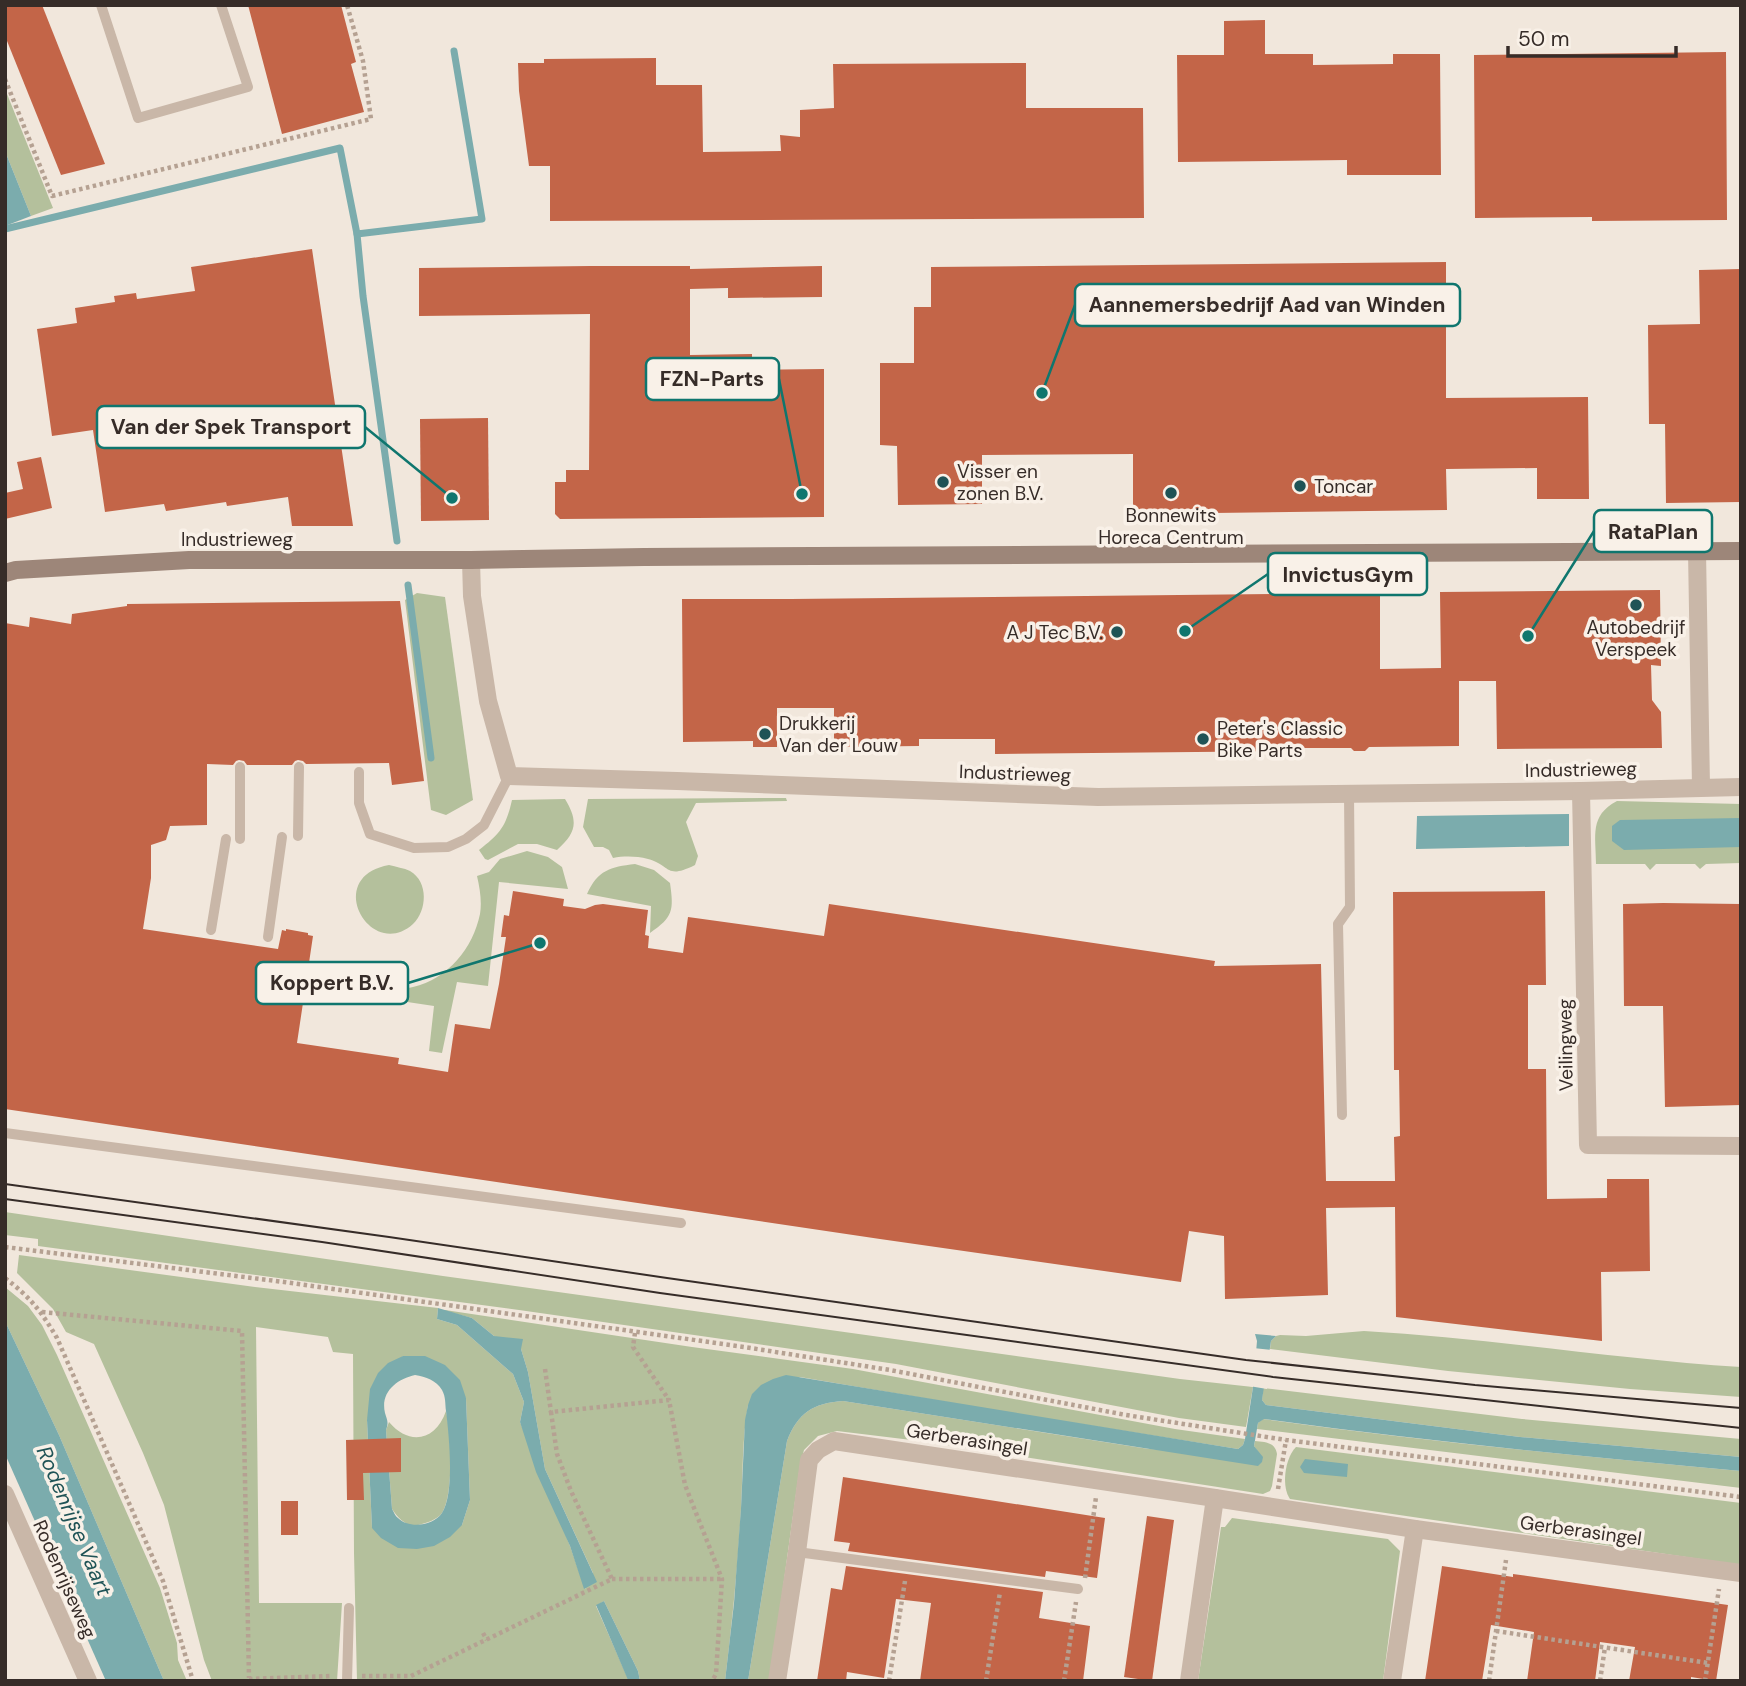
<svg xmlns="http://www.w3.org/2000/svg" width="1746" height="1686" font-family="'DM Sans',sans-serif">
<style>
.green{fill:#b4c09c;fill-rule:evenodd}
.water{fill:#7bacad;fill-rule:evenodd}
.pier{fill:#f1e7dc}
.lines{fill:none;stroke-linecap:round;stroke-linejoin:round}
.stream{stroke:#7bacad;stroke-width:7}
.building{fill:#c36548}
.path{stroke:#b5a192;stroke-width:4.5;stroke-dasharray:3.5 3.5;stroke-linecap:butt}
.lane{stroke:#c9b7a8;stroke-width:10}
.street{stroke:#c9b7a8;stroke-width:18}
.secondary{stroke:#9d8679;stroke-width:18}
.tram{stroke:#362c28;stroke-width:2}
.poi-dot{fill:#1f5356;stroke:#f9f1e8;stroke-width:2.5}
.labels{text-anchor:middle;stroke-width:7;stroke-linejoin:round;paint-order:stroke}
.poi-label{font-size:19px;fill:#362c28;stroke:#f9f1e8;text-anchor:start}
.street-label{font-size:19px;fill:#362c28;stroke:#f9f1e8}
.water-label{font-size:21px;font-style:italic;fill:#1f5356;stroke:#f9f1e8}
.leader{fill:none;stroke:#0f766e;stroke-width:2.5}
.callout-dot{fill:#0f766e;stroke:#f9f1e8;stroke-width:2.5}
.callout{fill:#f9f1e8;stroke:#0f766e;stroke-width:2.5}
.callout-label{font-size:21px;text-anchor:middle;font-weight:bold;fill:#362c28}
</style>
<rect width="100%" height="100%" fill="#f1e7dc"/>
<g class="green">
<polygon points="5,89 53,208 31,216 5,151"/>
<polygon points="417,593 445,597 473,800 446,815 431,810 405,600"/>
<path d="M786,798L787,801L696,803L686,822L698,856L695,865C665,880 671,865 648,859C636,856 624,856 613,858L609,850L603,847H594L583,827L588,799Z"/>
<path d="M565,799C579,822 576,833 557,850L537,844H518L488,860L485,859L479,850C501,833 506,826 512,800Z"/>
<path d="M1617,801L1741,804V863L1706,864L1700,869L1695,864H1656L1650,870L1645,864H1596C1596,835 1589,816 1617,801Z"/>
<path d="M527,851L548,857L562,867L568,889L499,882L488,986L457,982L442,1053L429,1051L434,1006L394,1000L392,989C399,988 407,989 413,987C448,979 473,948 480,914C482,902 480,889 477,876L489,872L500,859Z"/>
<path d="M635,864L654,870L670,883C674,911 673,917 650,933L651,906L587,894C598,870 610,867 635,864Z"/>
<path d="M389,865C396,867 404,868 410,871C429,882 427,911 413,924C371,962 322,877 389,865Z"/>
<polygon points="5,1212 443,1276 1180,1379 1253,1387 1246,1427 1179,1418 896,1364 519,1310 38,1246 38,1239 5,1235"/>
<path d="M19,1255L255,1287L438,1308L437,1319L457,1325L513,1374L524,1402L520,1422L570,1546L585,1589L593,1573L545,1469L528,1372L521,1349L494,1336L472,1318L445,1311V1310L692,1347L853,1369L1175,1429L1245,1439L1243,1445L1238,1449L993,1410L800,1377L748,1405C742,1439 743,1474 741,1508C738,1566 732,1623 725,1681H640L638,1671L604,1601L596,1606L629,1681H357L354,1553L353,1354L333,1352L328,1337L256,1327L259,1603H342L337,1681H212L204,1660L164,1505L143,1453L94,1344L66,1332L53,1309L17,1273ZM403,1356L466,1398L470,1500L462,1525L372,1528L367,1420Z"/>
<polygon points="5,1287 28,1306 42,1325 57,1355 160,1588 177,1643 178,1660 187,1681 164,1681 59,1435 5,1321"/>
<path d="M1364,1331C1490,1338 1615,1359 1741,1367V1397L1630,1389L1448,1371L1270,1349L1271,1341L1276,1336L1280,1335L1306,1336Z"/>
<polygon points="1263,1388 1522,1419 1741,1439 1741,1457 1520,1437 1266,1405 1262,1400"/>
<path d="M843,1401L1149,1449L1258,1452L1254,1446L1255,1441C1265,1442 1275,1442 1277,1454L1272,1486L1270,1491L1263,1494L928,1442L837,1431L818,1436L804,1450L800,1465L770,1681H748L787,1441C798,1413 813,1403 843,1401Z"/>
<path d="M446,1411C451,1433 454,1494 442,1513C437,1520 426,1523 418,1525C406,1527 398,1518 392,1509L386,1430L389,1422C409,1446 436,1441 446,1411Z"/>
<path d="M1263,1419C1422,1441 1581,1456 1741,1471V1488L1257,1429L1258,1423Z"/>
<path d="M1296,1447L1741,1503V1565L1290,1499C1281,1486 1285,1458 1296,1447Z"/>
<polygon points="1232,1518 1388,1539 1400,1551 1383,1681 1198,1681 1221,1527 1225,1527"/>
</g>
<g class="water">
<polygon points="5,151 31,216 5,226"/>
<polygon points="1569,814 1569,846 1416,849 1417,816"/>
<polygon points="1741,818 1741,847 1624,850 1612,841 1612,826 1620,820"/>
<polygon points="438,1308 472,1318 494,1336 523,1339 521,1349 528,1372 545,1469 597,1582 584,1589 570,1546 536,1472 520,1422 524,1402 513,1374 457,1325 437,1319"/>
<polygon points="5,1321 59,1435 164,1681 106,1681 5,1454"/>
<path d="M1255,1334L1276,1336L1271,1341L1262,1400L1266,1405L1520,1437L1741,1457V1471C1581,1456 1422,1441 1264,1419L1258,1423L1254,1446L1263,1457L1262,1462L1258,1466L843,1401C813,1403 798,1413 787,1441L748,1681H725L734,1603L741,1508L745,1420L748,1405L752,1394L761,1385L773,1379L786,1375L1238,1449L1243,1445L1245,1439L1253,1387L1257,1341Z"/>
<path d="M403,1356H425L445,1365L460,1380L466,1398L470,1500L462,1525L450,1537L434,1546L417,1549L398,1548L381,1538L372,1528L367,1420L370,1389L378,1373L388,1363ZM415,1375C426,1377 436,1380 442,1390C446,1397 445,1404 446,1411C449,1435 455,1493 442,1513C433,1526 409,1529 398,1518C395,1516 394,1512 392,1509L386,1430C389,1422 387,1420 385,1413C380,1392 397,1379 415,1375Z"/>
<polygon points="1305,1459 1348,1464 1347,1477 1304,1473 1300,1467"/>
<polygon points="604,1601 638,1671 640,1681 628,1680 596,1605"/>
</g>
<polygon class="pier" points="1253,1348 1273,1350 1267,1389 1249,1386"/>
<g class="lines">
<g class="stream">
<polyline points="5,229 340,148 357,234 363,296 397,541"/>
<polyline points="357,234 482,219 454,51"/>
<polyline points="408,585 431,758"/>
</g>
</g>
<g class="building">
<polygon points="5,5 42,5 105,164 61,175 5,36"/>
<polygon points="248,5 341,5 356,62 351,64 364,112 282,134"/>
<polygon points="1265,20 1265,54 1313,54 1313,65 1393,64 1393,54 1440,54 1441,175 1347,175 1347,160 1178,162 1177,55 1224,55 1224,21"/>
<polygon points="1726,52 1727,220 1592,221 1592,217 1475,218 1474,55"/>
<polygon points="656,58 656,85 702,85 703,152 781,151 780,135 800,137 800,110 834,108 833,64 1026,63 1026,108 1143,108 1144,218 550,221 550,166 529,166 519,91 518,63 544,63 544,59"/>
<polygon points="312,249 353,526 292,526 288,497 227,506 226,502 166,511 164,504 105,512 93,430 52,436 37,329 77,323 75,308 115,302 114,296 136,293 137,299 195,291 191,267"/>
<polygon points="1446,262 1446,398 1588,397 1589,499 1537,499 1537,468 1446,469 1447,510 1133,514 1133,454 982,455 982,504 898,505 897,446 880,445 880,363 914,363 914,307 931,307 931,267"/>
<polygon points="590,266 690,266 690,269 822,266 822,297 728,298 728,288 690,289 690,355 752,354 752,370 824,369 824,517 560,519 555,514 555,482 566,482 566,470 589,470 590,314 419,316 419,268"/>
<polygon points="1741,269 1741,502 1666,503 1665,424 1649,424 1648,325 1700,324 1699,270"/>
<polygon points="488,418 489,520 421,521 420,419"/>
<polygon points="41,457 52,508 5,519 5,493 23,489 17,462"/>
<polygon points="1660,590 1661,666 1651,665 1652,700 1661,712 1662,748 1497,749 1496,681 1459,681 1459,746 1369,747 1365,751 1354,751 1351,748 1302,748 1302,751 995,754 995,739 919,739 919,746 834,747 834,708 777,708 777,747 753,747 753,741 683,742 682,599 791,599 1380,593 1380,669 1441,668 1440,592"/>
<polygon points="400,601 424,781 392,785 389,763 306,764 303,761 298,760 295,761 292,765 247,765 244,761 239,760 236,761 233,765 207,764 207,825 170,826 166,840 151,845 151,878 143,929 278,949 282,930 286,931 286,929 308,933 308,935 313,936 297,1043 399,1058 398,1064 448,1072 455,1024 490,1029 499,984 506,937 501,937 504,915 509,916 513,891 564,899 563,906 585,909 595,905 603,904 648,910 645,935 649,936 648,948 683,953 688,917 824,936 829,904 1215,961 1214,966 1321,964 1326,1181 1395,1181 1394,1137 1400,1136 1399,1070 1394,1070 1393,892 1545,891 1546,985 1528,985 1528,1069 1546,1069 1547,1199 1607,1198 1607,1179 1649,1179 1650,1271 1601,1272 1602,1341 1396,1317 1395,1207 1326,1208 1328,1295 1225,1299 1224,1236 1189,1231 1181,1282 880,1239 5,1109 5,623 29,627 30,617 71,624 72,614 127,606 127,604"/>
<polygon points="1663,903 1741,904 1741,1105 1665,1107 1663,1006 1624,1006 1623,904"/>
<polygon points="401,1438 401,1472 363,1473 364,1500 347,1500 346,1440"/>
<polygon points="843,1477 1105,1518 1097,1578 1046,1571 1045,1577 848,1551 850,1543 834,1541"/>
<rect x="281" y="1501" width="17" height="34"/>
<polygon points="1147,1516 1174,1520 1152,1681 1124,1677"/>
<polygon points="846,1566 1043,1592 1039,1618 1090,1626 1083,1681 920,1681 931,1603 896,1599 884,1678 847,1672 846,1681 817,1681 831,1588 842,1590"/>
<polygon points="1442,1566 1513,1577 1513,1574 1728,1605 1716,1681 1691,1677 1691,1681 1629,1681 1635,1647 1600,1642 1595,1681 1527,1681 1534,1632 1491,1625 1482,1681 1425,1681"/>
</g>
<g class="lines">
<g class="path">
<polyline points="5,79 52,196 371,119 363,61 347,5"/>
<polyline points="5,1247 284,1282 744,1347 890,1370 1126,1415 1286,1440 1741,1497"/>
<path d="M5,1278C30,1297 41,1311 57,1338L163,1581L193,1681"/>
<polyline points="42,1312 242,1331 249,1678"/>
<polyline points="635,1333 633,1347 669,1400"/>
<polyline points="545,1369 551,1412"/>
<polyline points="1278,1489 1286,1440"/>
<polyline points="1085,1578 1096,1497"/>
<polyline points="612,1579 722,1579"/>
<polyline points="1496,1631 1708,1663"/>
<polyline points="483,1633 487,1640"/>
<polyline points="362,1676 411,1676 612,1579 571,1491 557,1454 551,1412 669,1400 685,1485 722,1579 716,1674 712,1681"/>
<polyline points="249,1679 332,1676"/>
<polyline points="889,1681 905,1581"/>
<polyline points="986,1681 1000,1592"/>
<polyline points="1064,1681 1076,1602"/>
<polyline points="1489,1681 1506,1560"/>
<polyline points="1600,1681 1605,1647"/>
<polyline points="1705,1681 1719,1589"/>
</g>
<g class="lane">
<polyline points="101,5 138,118 248,87 221,5"/>
<polyline points="359,772 359,803 370,834 414,848 448,847 466,839 484,825 509,776"/>
<polyline points="298,836 299,767"/>
<polyline points="240,839 240,767"/>
<polyline points="211,930 226,839"/>
<polyline points="268,937 282,837"/>
<polyline points="1342,1115 1338,924 1350,907 1349,793"/>
<polyline points="5,1133 681,1223"/>
<polyline points="797,1552 1078,1589"/>
<polyline points="347,1681 349,1608"/>
</g>
<g class="street">
<polyline points="1697,551 1701,787"/>
<polyline points="471,560 472,596 488,701 509,776 677,781 1098,797 1581,791 1741,787"/>
<polyline points="1581,791 1588,1145 1741,1146"/>
<polyline points="5,1494 88,1681"/>
<polyline points="777,1681 797,1552 809,1460 818,1450 834,1441 1215,1498 1415,1529 1741,1573"/>
<polyline points="1189,1681 1215,1498"/>
<polyline points="1392,1681 1415,1529"/>
</g>
<polyline class="secondary" points="5,573 16,570 189,560 471,560 644,557 1741,551"/>
<g class="tram">
<polyline points="5,1184 389,1237 667,1278 1246,1360 1475,1385 1741,1408"/>
<polyline points="5,1199 322,1242 660,1293 1273,1377 1741,1428"/>
</g>
</g>
<g class="poi-dot">
<circle cx="943" cy="482" r="7"/>
<circle cx="1300" cy="486" r="7"/>
<circle cx="1171" cy="493" r="7"/>
<circle cx="1636" cy="605" r="7"/>
<circle cx="1117" cy="632" r="7"/>
<circle cx="765" cy="734" r="7"/>
<circle cx="1203" cy="739" r="7"/>
</g>
<g class="labels">
<g class="poi-label">
<text x="957" y="478">Visser en<tspan x="957" dy="22">zonen B.V.</tspan></text>
<text x="1314" y="493">Toncar</text>
<text x="1171" y="522" text-anchor="middle">Bonnewits<tspan x="1171" dy="22">Horeca Centrum</tspan></text>
<text x="1636" y="634" text-anchor="middle">Autobedrijf<tspan x="1636" dy="22">Verspeek</tspan></text>
<text x="1103" y="639" text-anchor="end">A J Tec B.V.</text>
<text x="779" y="730">Drukkerij<tspan x="779" dy="22">Van der Louw</tspan></text>
<text x="1217" y="735">Peter's Classic<tspan x="1217" dy="22">Bike Parts</tspan></text>
</g>
<g class="street-label">
<text x="237" y="546">Industrieweg</text>
<text transform="translate(1581 769) rotate(-1)" y="7">Industrieweg</text>
<text transform="translate(1015 773) rotate(2)" y="7">Industrieweg</text>
<text transform="translate(1565 1045) rotate(-91)" y="7">Veilingweg</text>
<text transform="translate(967 1439) rotate(9)" y="7">Gerberasingel</text>
<text transform="translate(1581 1530) rotate(8)" y="7">Gerberasingel</text>
<text transform="translate(65 1579) rotate(66)" y="7">Rodenrijseweg</text>
</g>
<g class="water-label">
<text transform="translate(74 1521) rotate(67)" y="7">Rodenrijse Vaart</text>
</g>
</g>
<path class="leader" d="M1042 393L1075 305M802 494L779 379M452 498L365 427M1528 636L1594 531M1185 631L1268 574M540 943L408 983"/>
<g class="callout-dot">
<circle cx="1042" cy="393" r="7"/>
<circle cx="802" cy="494" r="7"/>
<circle cx="452" cy="498" r="7"/>
<circle cx="1528" cy="636" r="7"/>
<circle cx="1185" cy="631" r="7"/>
<circle cx="540" cy="943" r="7"/>
</g>
<g class="callout">
<rect x="1075" y="284" width="385" height="42" rx="7"/>
<rect x="646" y="358" width="133" height="42" rx="7"/>
<rect x="97" y="406" width="268" height="42" rx="7"/>
<rect x="1594" y="510" width="118" height="42" rx="7"/>
<rect x="1268" y="553" width="159" height="42" rx="7"/>
<rect x="256" y="962" width="152" height="42" rx="7"/>
</g>
<g class="callout-label">
<text x="1267" y="312">Aannemersbedrijf Aad van Winden</text>
<text x="712" y="386">FZN-Parts</text>
<text x="231" y="434">Van der Spek Transport</text>
<text x="1653" y="539">RataPlan</text>
<text x="1348" y="582">InvictusGym</text>
<text x="332" y="990">Koppert B.V.</text>
</g>
<rect width="1746" height="1686" fill="none" stroke="#362c28" stroke-width="14"/>
<path d="M1508 46v10h168v-10" fill="none" stroke="#362c28" stroke-width="3.5"/>
<text x="1518" y="46" font-size="21" fill="#362c28" stroke="#f9f1e8" stroke-width="5" paint-order="stroke">50 m</text>
</svg>
